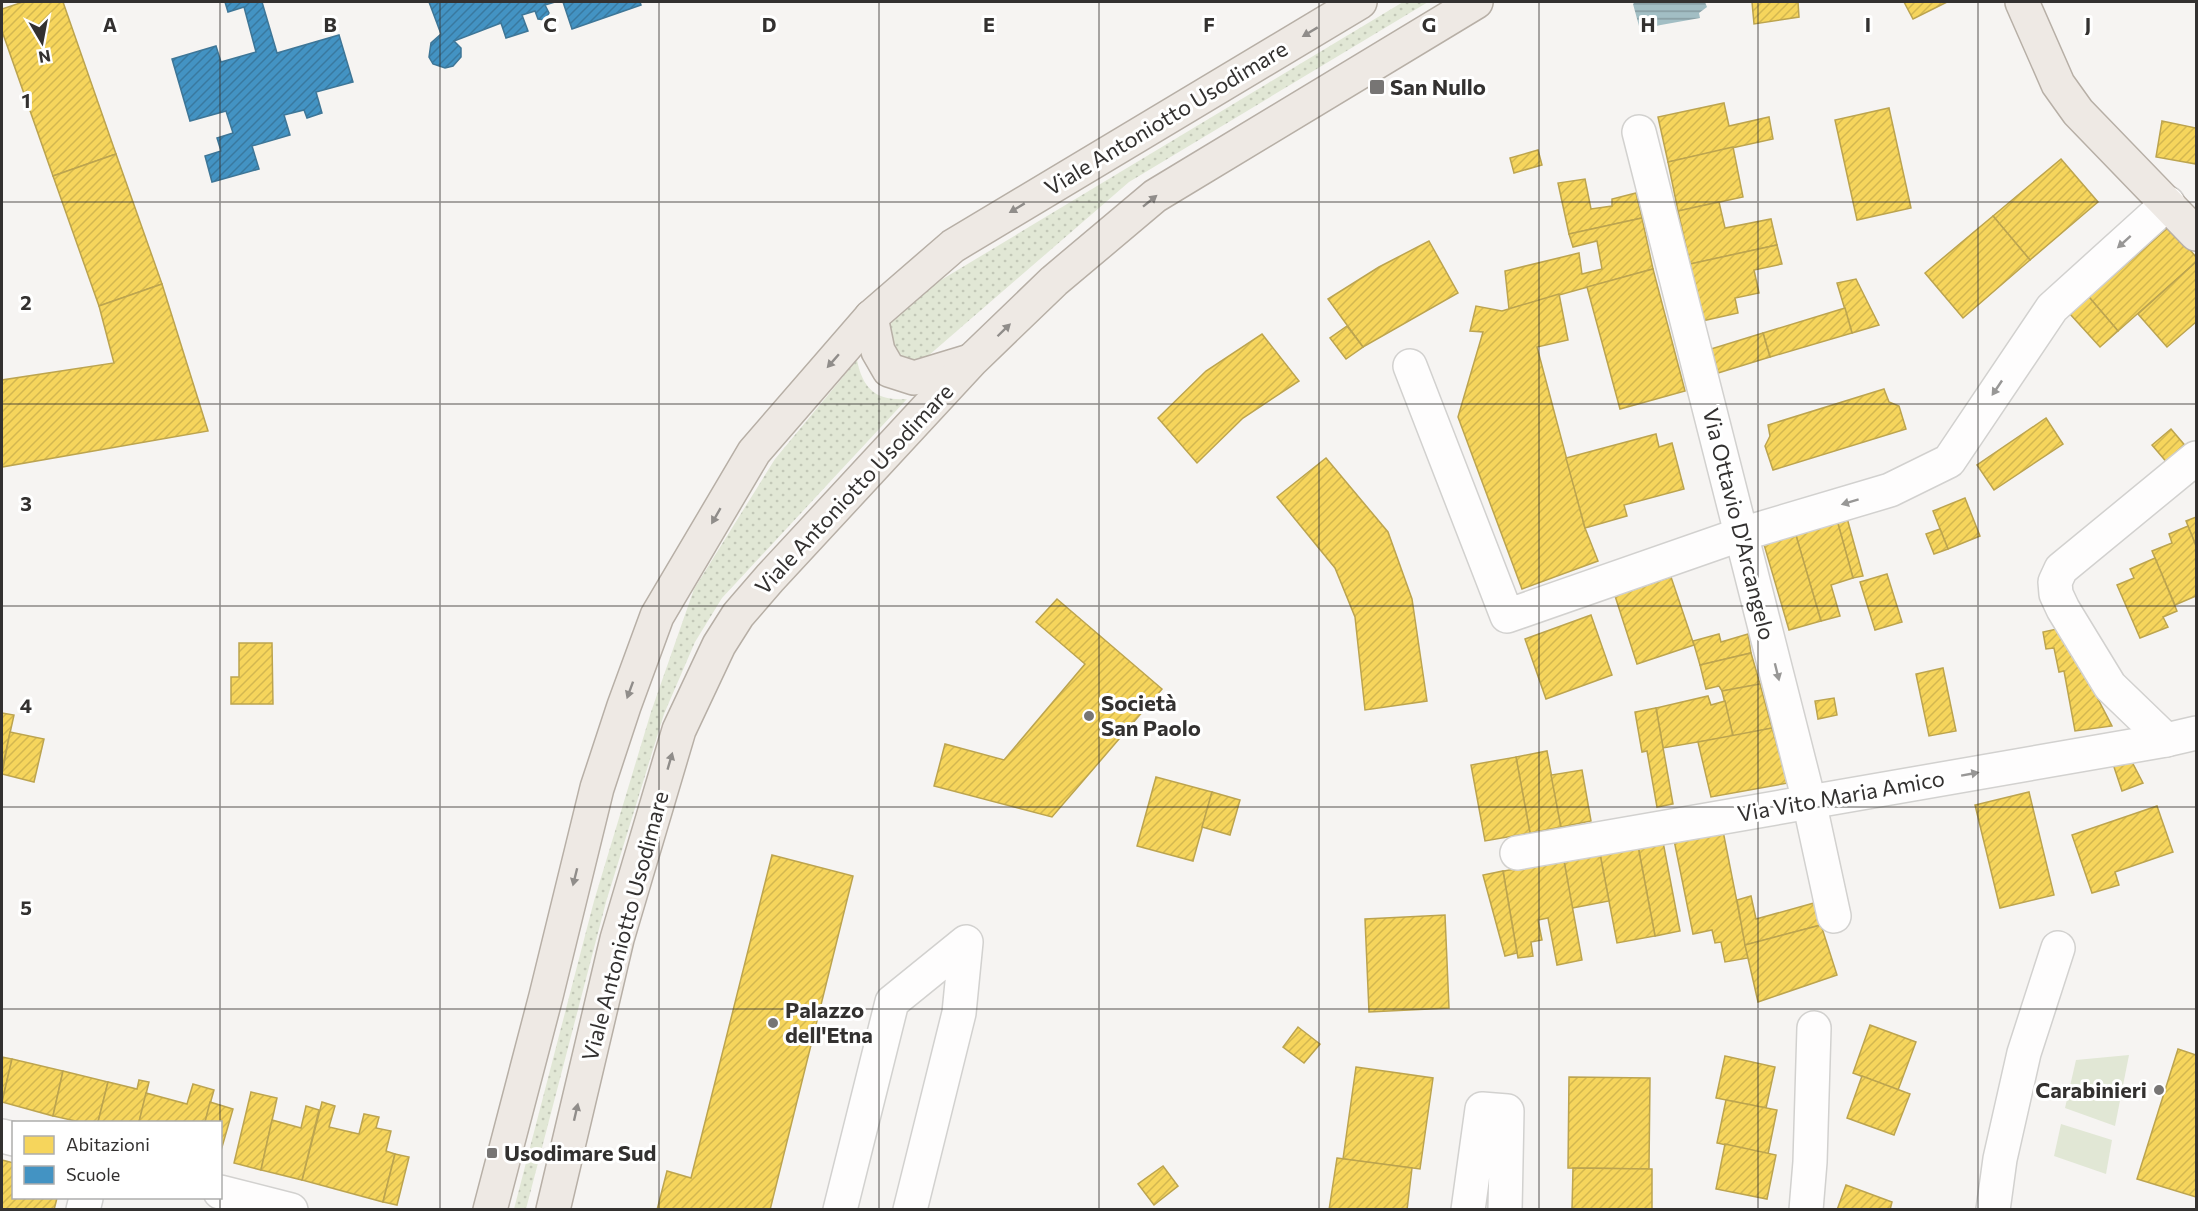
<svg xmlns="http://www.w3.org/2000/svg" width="2198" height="1211" font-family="Commissioner,sans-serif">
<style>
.grass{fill:url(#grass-dots)}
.green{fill:#e1e7d5}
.water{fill:url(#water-rules)}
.homes{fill:url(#homes-hatch);stroke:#bca44f;stroke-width:1.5}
.schools{fill:url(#schools-hatch);stroke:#3e7697;stroke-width:1.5}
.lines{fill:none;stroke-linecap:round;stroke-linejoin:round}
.minor-casing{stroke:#d2d1cf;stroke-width:36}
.major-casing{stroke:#b7afa6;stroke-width:36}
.minor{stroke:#fefdfd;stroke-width:33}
.major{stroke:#eee9e4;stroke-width:33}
.oneway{fill:#908d8a}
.oneway2{fill:#989796}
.grid{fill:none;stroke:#333130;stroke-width:1.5;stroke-opacity:0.55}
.poi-dot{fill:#777574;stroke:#fff;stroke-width:2}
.labels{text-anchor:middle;stroke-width:6;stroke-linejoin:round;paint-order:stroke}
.poi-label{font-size:22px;font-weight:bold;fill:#333130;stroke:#fff;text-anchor:start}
.street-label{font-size:22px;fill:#333130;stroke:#fff}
.grid-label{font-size:20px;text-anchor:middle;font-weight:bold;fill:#333130;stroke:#fff;stroke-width:6;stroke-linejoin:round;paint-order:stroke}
</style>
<defs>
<pattern id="grass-dots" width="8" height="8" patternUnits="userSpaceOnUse" patternTransform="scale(1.5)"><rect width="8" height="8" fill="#e1e7d5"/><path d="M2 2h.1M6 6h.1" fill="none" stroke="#c2c7b7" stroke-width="1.8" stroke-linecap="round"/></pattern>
<pattern id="water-rules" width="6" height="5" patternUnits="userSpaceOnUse" patternTransform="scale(1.5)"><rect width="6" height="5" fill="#a2bec4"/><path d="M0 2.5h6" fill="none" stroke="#859ba0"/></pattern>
<pattern id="homes-hatch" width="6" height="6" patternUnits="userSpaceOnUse" patternTransform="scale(1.5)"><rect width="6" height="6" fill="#f6d55c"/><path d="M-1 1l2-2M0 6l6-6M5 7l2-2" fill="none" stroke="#d3b750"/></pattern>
<pattern id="schools-hatch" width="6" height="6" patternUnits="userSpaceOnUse" patternTransform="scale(1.5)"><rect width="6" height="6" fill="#4393c3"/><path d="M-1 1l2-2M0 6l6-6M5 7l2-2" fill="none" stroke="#39799f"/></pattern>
</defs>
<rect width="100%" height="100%" fill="#f6f4f2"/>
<g class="grass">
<path d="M1403,2H1428L1129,182L928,356C924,357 919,359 914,359C895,359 885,335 893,319C901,305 928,289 941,280Z"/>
<path d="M857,360C863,390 877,401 907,399L722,598L695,642L664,714L606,902L526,1209H514L594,901L651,712L694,589L775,459Z"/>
</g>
<g class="green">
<polygon points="2129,1055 2115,1126 2065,1108 2076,1060"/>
<polygon points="2061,1124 2112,1140 2106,1174 2054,1156"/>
</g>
<polygon class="water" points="1635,2 1705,2 1707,7 1699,13 1700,18 1644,28 1639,26 1633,4"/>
<g class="homes">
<polygon points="23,2 63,2 116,154 53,176 2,31 2,9"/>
<polygon points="1752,2 1798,2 1799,17 1754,24"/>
<polygon points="1904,2 1947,2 1913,19"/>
<polygon points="1724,103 1729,126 1769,117 1773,139 1668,162 1658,117"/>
<polygon points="1889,108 1911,208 1857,220 1835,120"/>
<polygon points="2162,121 2196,128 2196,164 2156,157"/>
<polygon points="1733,147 1743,197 1678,211 1668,162"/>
<polygon points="1538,150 1542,165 1514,173 1510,158"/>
<polygon points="116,154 162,284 99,306 53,176"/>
<polygon points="2061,159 2098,202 2030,260 1993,216"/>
<polygon points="1585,179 1591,209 1612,206 1612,199 1636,193 1642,218 1569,234 1558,183"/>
<polygon points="1719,202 1725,228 1771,219 1777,245 1690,264 1678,211"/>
<polygon points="1993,216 2030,260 1963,318 1925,273"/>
<polygon points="1642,218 1653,269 1509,309 1505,271 1579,253 1582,274 1602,269 1597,241 1573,247 1569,234"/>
<polygon points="2170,226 2196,257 2196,262 2118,331 2089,297"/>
<polygon points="1429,241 1458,293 1363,347 1328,299 1379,267"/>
<polygon points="1777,245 1782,264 1754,270 1759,293 1735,298 1738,313 1702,321 1690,264"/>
<polygon points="2196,262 2196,322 2167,347 2138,314"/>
<polygon points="1653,269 1685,391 1620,409 1587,287"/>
<polygon points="1856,279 1879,325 1852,333 1837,283"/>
<polygon points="162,284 208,431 2,467 2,380 114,363 99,306"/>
<polygon points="1559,294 1568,340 1537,347 1585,528 1598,561 1522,589 1458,417 1483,332 1470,331 1476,306 1502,311"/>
<polygon points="2089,297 2118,331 2100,347 2070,314"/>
<polygon points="1845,308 1852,333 1770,357 1763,333"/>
<polygon points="1347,326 1363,347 1346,359 1330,338"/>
<polygon points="1763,333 1770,357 1718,373 1711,349"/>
<polygon points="1262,334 1299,381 1243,418 1197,463 1158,418 1206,371"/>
<polygon points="1884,389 1889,402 1899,406 1906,429 1773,470 1765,446 1770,436 1768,425"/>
<polygon points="2046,418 2063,444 1994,490 1977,465"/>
<polygon points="2171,429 2188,449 2169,465 2152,445"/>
<polygon points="1656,434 1659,447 1672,443 1684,489 1624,505 1627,516 1585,528 1566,458"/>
<polygon points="1326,458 1388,532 1412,599 1427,701 1365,710 1355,617 1335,568 1277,497"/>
<polygon points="1965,498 1980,536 1948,549 1933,511"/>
<polygon points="2196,517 2196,546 2186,521"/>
<polygon points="1847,518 1863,576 1853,578 1837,520"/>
<polygon points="1837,520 1853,578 1831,585 1840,616 1821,621 1795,532"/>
<polygon points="2188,526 2196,546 2196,596 2175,605 2152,551 2172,543 2169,534"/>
<polygon points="1940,529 1948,549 1934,554 1926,534"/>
<polygon points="1795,532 1821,621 1789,630 1763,541"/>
<polygon points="2155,558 2177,611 2163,617 2168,627 2140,638 2117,585 2134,578 2130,569"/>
<polygon points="1887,574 1902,622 1875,630 1860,582"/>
<polygon points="1671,577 1694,645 1637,664 1615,596"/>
<polygon points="1057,599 1162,689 1052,817 934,786 945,744 1004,760 1085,664 1036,622"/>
<polygon points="1591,615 1612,675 1546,699 1525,639"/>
<polygon points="2061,628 2112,726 2075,731 2064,671 2059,672 2054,648 2046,649 2043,632"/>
<polygon points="1719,634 1721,642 1748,634 1751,653 1700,665 1693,641"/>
<polygon points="239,643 272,643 273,704 231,704 231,677 239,677"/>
<polygon points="1751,653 1760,684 1722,691 1719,686 1706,689 1700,665"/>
<polygon points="1943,668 1956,731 1929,736 1916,674"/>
<polygon points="1760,684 1772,728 1733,736 1722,691"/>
<polygon points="1708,696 1711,705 1725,701 1733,736 1663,748 1656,708"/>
<polygon points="1834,698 1837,715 1818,719 1815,701"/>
<polygon points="1656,708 1673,804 1657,807 1647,751 1642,752 1635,712"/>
<polygon points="2,713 14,715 2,769"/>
<polygon points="1772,728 1788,783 1711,797 1698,742"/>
<polygon points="10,732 44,739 34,782 2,774"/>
<polygon points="1547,751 1561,827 1530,833 1516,757"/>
<polygon points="1516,757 1530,833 1485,841 1471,765"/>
<polygon points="2131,760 2143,783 2122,791 2113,764"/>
<polygon points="1582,770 1591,821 1561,827 1551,775"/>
<polygon points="1156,777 1212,792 1193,861 1137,846"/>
<polygon points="1212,792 1240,800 1230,835 1202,827"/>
<polygon points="2029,792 2054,895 2000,908 1975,805"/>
<polygon points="2157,806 2173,852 2115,872 2119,885 2092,893 2072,835"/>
<polygon points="1723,831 1748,958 1725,962 1721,942 1715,943 1712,930 1693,934 1674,840"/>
<polygon points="1663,842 1680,931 1655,936 1638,846"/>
<polygon points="1638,846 1655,936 1617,943 1600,854"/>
<polygon points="1600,854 1609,901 1572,908 1564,861"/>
<polygon points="772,855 853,876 770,1210 657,1210 667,1171 691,1178"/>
<polygon points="1564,861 1582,960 1557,965 1548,918 1538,920 1542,940 1531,942 1533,956 1518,958 1503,871"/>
<polygon points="1503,871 1517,953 1505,956 1483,875"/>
<polygon points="1751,896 1756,919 1814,903 1821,925 1745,945 1737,900"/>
<polygon points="1445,915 1449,1008 1369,1012 1365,919"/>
<polygon points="1821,925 1837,975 1758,1002 1745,945"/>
<polygon points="1870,1025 1916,1042 1898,1090 1853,1073"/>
<polygon points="1298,1027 1320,1044 1304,1063 1283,1047"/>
<polygon points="2178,1049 2196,1055 2196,1197 2137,1179"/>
<polygon points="1725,1056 1775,1067 1766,1108 1716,1098"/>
<polygon points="2,1057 12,1059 2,1102"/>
<polygon points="12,1059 63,1071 53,1116 2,1102"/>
<polygon points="1356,1067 1433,1078 1420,1169 1343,1159"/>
<polygon points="63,1071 108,1082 98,1122 80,1122 53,1116"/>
<polygon points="1862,1076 1910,1094 1894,1135 1847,1118"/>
<polygon points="1569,1077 1650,1078 1649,1169 1568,1168"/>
<polygon points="139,1080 149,1082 139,1122 98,1122 108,1082 137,1089"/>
<polygon points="193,1084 214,1090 205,1122 139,1122 146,1093 187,1104"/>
<polygon points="251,1092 277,1098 261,1170 234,1163"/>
<polygon points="1726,1100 1777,1110 1768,1154 1717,1143"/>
<polygon points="210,1102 233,1109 220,1154 220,1122 205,1122"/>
<polygon points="322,1102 335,1106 329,1127 359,1134 364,1114 379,1117 376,1128 391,1131 386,1151 395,1154 383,1202 302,1180"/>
<polygon points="306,1106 319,1110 302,1180 261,1170 272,1120 301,1128"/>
<polygon points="1725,1144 1776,1155 1767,1199 1716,1189"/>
<polygon points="395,1154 409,1157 397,1205 383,1202"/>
<polygon points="1337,1158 1412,1168 1407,1210 1329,1210"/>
<polygon points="2,1160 14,1163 14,1198 57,1198 54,1210 2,1210"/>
<polygon points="1163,1166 1178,1186 1154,1205 1138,1184"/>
<polygon points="1573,1168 1652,1169 1652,1210 1572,1210"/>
<polygon points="1846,1185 1892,1202 1890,1210 1837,1210"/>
</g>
<g class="schools">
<polygon points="225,2 262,2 277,53 339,35 353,82 316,92 322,113 307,118 304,110 284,115 290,135 252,146 259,169 212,182 205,156 221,151 217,138 233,133 226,111 190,121 172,59 216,46 221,62 256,52 244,7 228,12"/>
<polygon points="429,2 555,2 545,5 549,13 545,20 538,19 535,11 522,15 528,31 506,38 501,23 454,41 461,48 461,57 453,66 445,68 433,64 429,57 431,43 441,34"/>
<polygon points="563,2 640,2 641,5 572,29"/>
</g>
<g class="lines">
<defs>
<g id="minor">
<polyline points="1639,132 1809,801 1834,916"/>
<polyline points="1410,366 1507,616 1742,534 1890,490 1949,461 2052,308 2168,203"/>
<polyline points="2166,740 2110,686 2063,609 2056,594 2055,582 2061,569 2196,458"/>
<polyline points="1517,853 2166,740 2196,733"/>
<polyline points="2,1136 14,1139"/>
<polyline points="220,1192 291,1210"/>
<polyline points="83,1210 86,1198"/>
<polyline points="840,1210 892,1002 966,942 959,1013 910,1210"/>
<polyline points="1468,1210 1482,1109 1507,1111 1505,1210"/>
<polyline points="1806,1210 1810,1162 1814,1028"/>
<polyline points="1993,1210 2000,1159 2024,1053 2058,948"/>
</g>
<g id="major">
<polyline points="2022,2 2058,84 2078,112 2196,234"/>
<polyline points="871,317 878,351 889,370 914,378 970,361"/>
<polyline points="490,1210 546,996 597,788 624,706 657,616 754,452 871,317 953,246 1360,2"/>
<polyline points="553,1210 617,939 679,730 719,645 738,615 770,578 972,360 1054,281 1155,196 1476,2"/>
</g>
</defs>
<use href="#minor" class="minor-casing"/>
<use href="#major" class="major-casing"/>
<use href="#minor" class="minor"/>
<use href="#major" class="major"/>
</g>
<defs><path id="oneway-solid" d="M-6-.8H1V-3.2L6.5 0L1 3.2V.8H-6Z" transform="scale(1.5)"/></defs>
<g class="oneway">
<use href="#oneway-solid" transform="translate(1310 32) rotate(149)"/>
<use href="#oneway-solid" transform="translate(1150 201) rotate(-39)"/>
<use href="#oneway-solid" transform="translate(1017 208) rotate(149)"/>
<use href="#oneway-solid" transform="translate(1004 330) rotate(-44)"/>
<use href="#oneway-solid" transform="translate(833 361) rotate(131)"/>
<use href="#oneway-solid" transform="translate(716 516) rotate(120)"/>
<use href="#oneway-solid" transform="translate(630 690) rotate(110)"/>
<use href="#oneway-solid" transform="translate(670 761) rotate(-74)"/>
<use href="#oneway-solid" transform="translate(575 877) rotate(104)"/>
<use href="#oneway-solid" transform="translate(576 1112) rotate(-77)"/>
</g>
<g class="oneway2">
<use href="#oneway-solid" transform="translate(2124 242) rotate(138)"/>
<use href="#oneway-solid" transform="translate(1997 388) rotate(124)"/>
<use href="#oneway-solid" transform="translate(1850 502) rotate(163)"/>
<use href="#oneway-solid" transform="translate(1777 672) rotate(76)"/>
<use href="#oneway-solid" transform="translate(1970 774) rotate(-10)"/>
</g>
<path class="grid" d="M220,2V1122M440,2V1210M659,2V1210M879,2V1210M1099,2V1210M1319,2V1210M1539,2V1210M1758,2V1210M1978,2V1210M2,202H2196M2,404H2196M2,606H2196M2,807H2196M2,1009H2196M220,1198V1210"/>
<g class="poi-dot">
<rect x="1369" y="79" width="16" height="16" rx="3"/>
<circle cx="1089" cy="716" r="6"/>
<circle cx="773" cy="1023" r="6"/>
<circle cx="2159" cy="1090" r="6"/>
<rect x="486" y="1147" width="12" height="12" rx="3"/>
</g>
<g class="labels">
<g class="poi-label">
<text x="1390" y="95">San Nullo</text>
<text x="1101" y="711">Società<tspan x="1101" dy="25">San Paolo</tspan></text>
<text x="785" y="1018">Palazzo<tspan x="785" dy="25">dell'Etna</tspan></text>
<text x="2147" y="1098" text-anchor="end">Carabinieri</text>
<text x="504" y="1161">Usodimare Sud</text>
</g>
<g class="street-label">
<text transform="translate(1166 118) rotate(-31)" y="8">Viale Antoniotto Usodimare</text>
<text transform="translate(854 489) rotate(-47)" y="8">Viale Antoniotto Usodimare</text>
<text transform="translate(1739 524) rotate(76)" y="8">Via Ottavio D'Arcangelo</text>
<text transform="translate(1841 796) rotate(-10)" y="8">Via Vito Maria Amico</text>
<text transform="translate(625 926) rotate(-75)" y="8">Viale Antoniotto Usodimare</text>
</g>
</g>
<g class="grid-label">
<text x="110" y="32">A</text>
<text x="330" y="32">B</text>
<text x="550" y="32">C</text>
<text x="769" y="32">D</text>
<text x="989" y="32">E</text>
<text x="1209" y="32">F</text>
<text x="1429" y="32">G</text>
<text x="1648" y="32">H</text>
<text x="1868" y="32">I</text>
<text x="2088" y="32">J</text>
<text x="26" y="108">1</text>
<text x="26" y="310">2</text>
<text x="26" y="511">3</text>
<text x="26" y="713">4</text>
<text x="26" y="915">5</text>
</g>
<rect width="2198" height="1211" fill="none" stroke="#333130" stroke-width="6"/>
<rect x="12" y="1121" width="210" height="78" fill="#ffffff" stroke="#adadac" stroke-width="1.5"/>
<rect x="24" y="1136" width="30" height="18" fill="#f6d55c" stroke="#adadac" stroke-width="1.5"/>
<text x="66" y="1151" font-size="18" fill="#333130">Abitazioni</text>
<rect x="24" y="1166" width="30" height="18" fill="#4393c3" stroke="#adadac" stroke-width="1.5"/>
<text x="66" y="1181" font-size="18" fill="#333130">Scuole</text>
<g transform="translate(42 42) rotate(170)" stroke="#ffffff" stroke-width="4.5" paint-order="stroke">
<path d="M0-4.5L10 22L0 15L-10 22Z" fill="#333130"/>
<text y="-9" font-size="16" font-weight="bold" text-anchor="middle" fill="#333130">N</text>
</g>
</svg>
